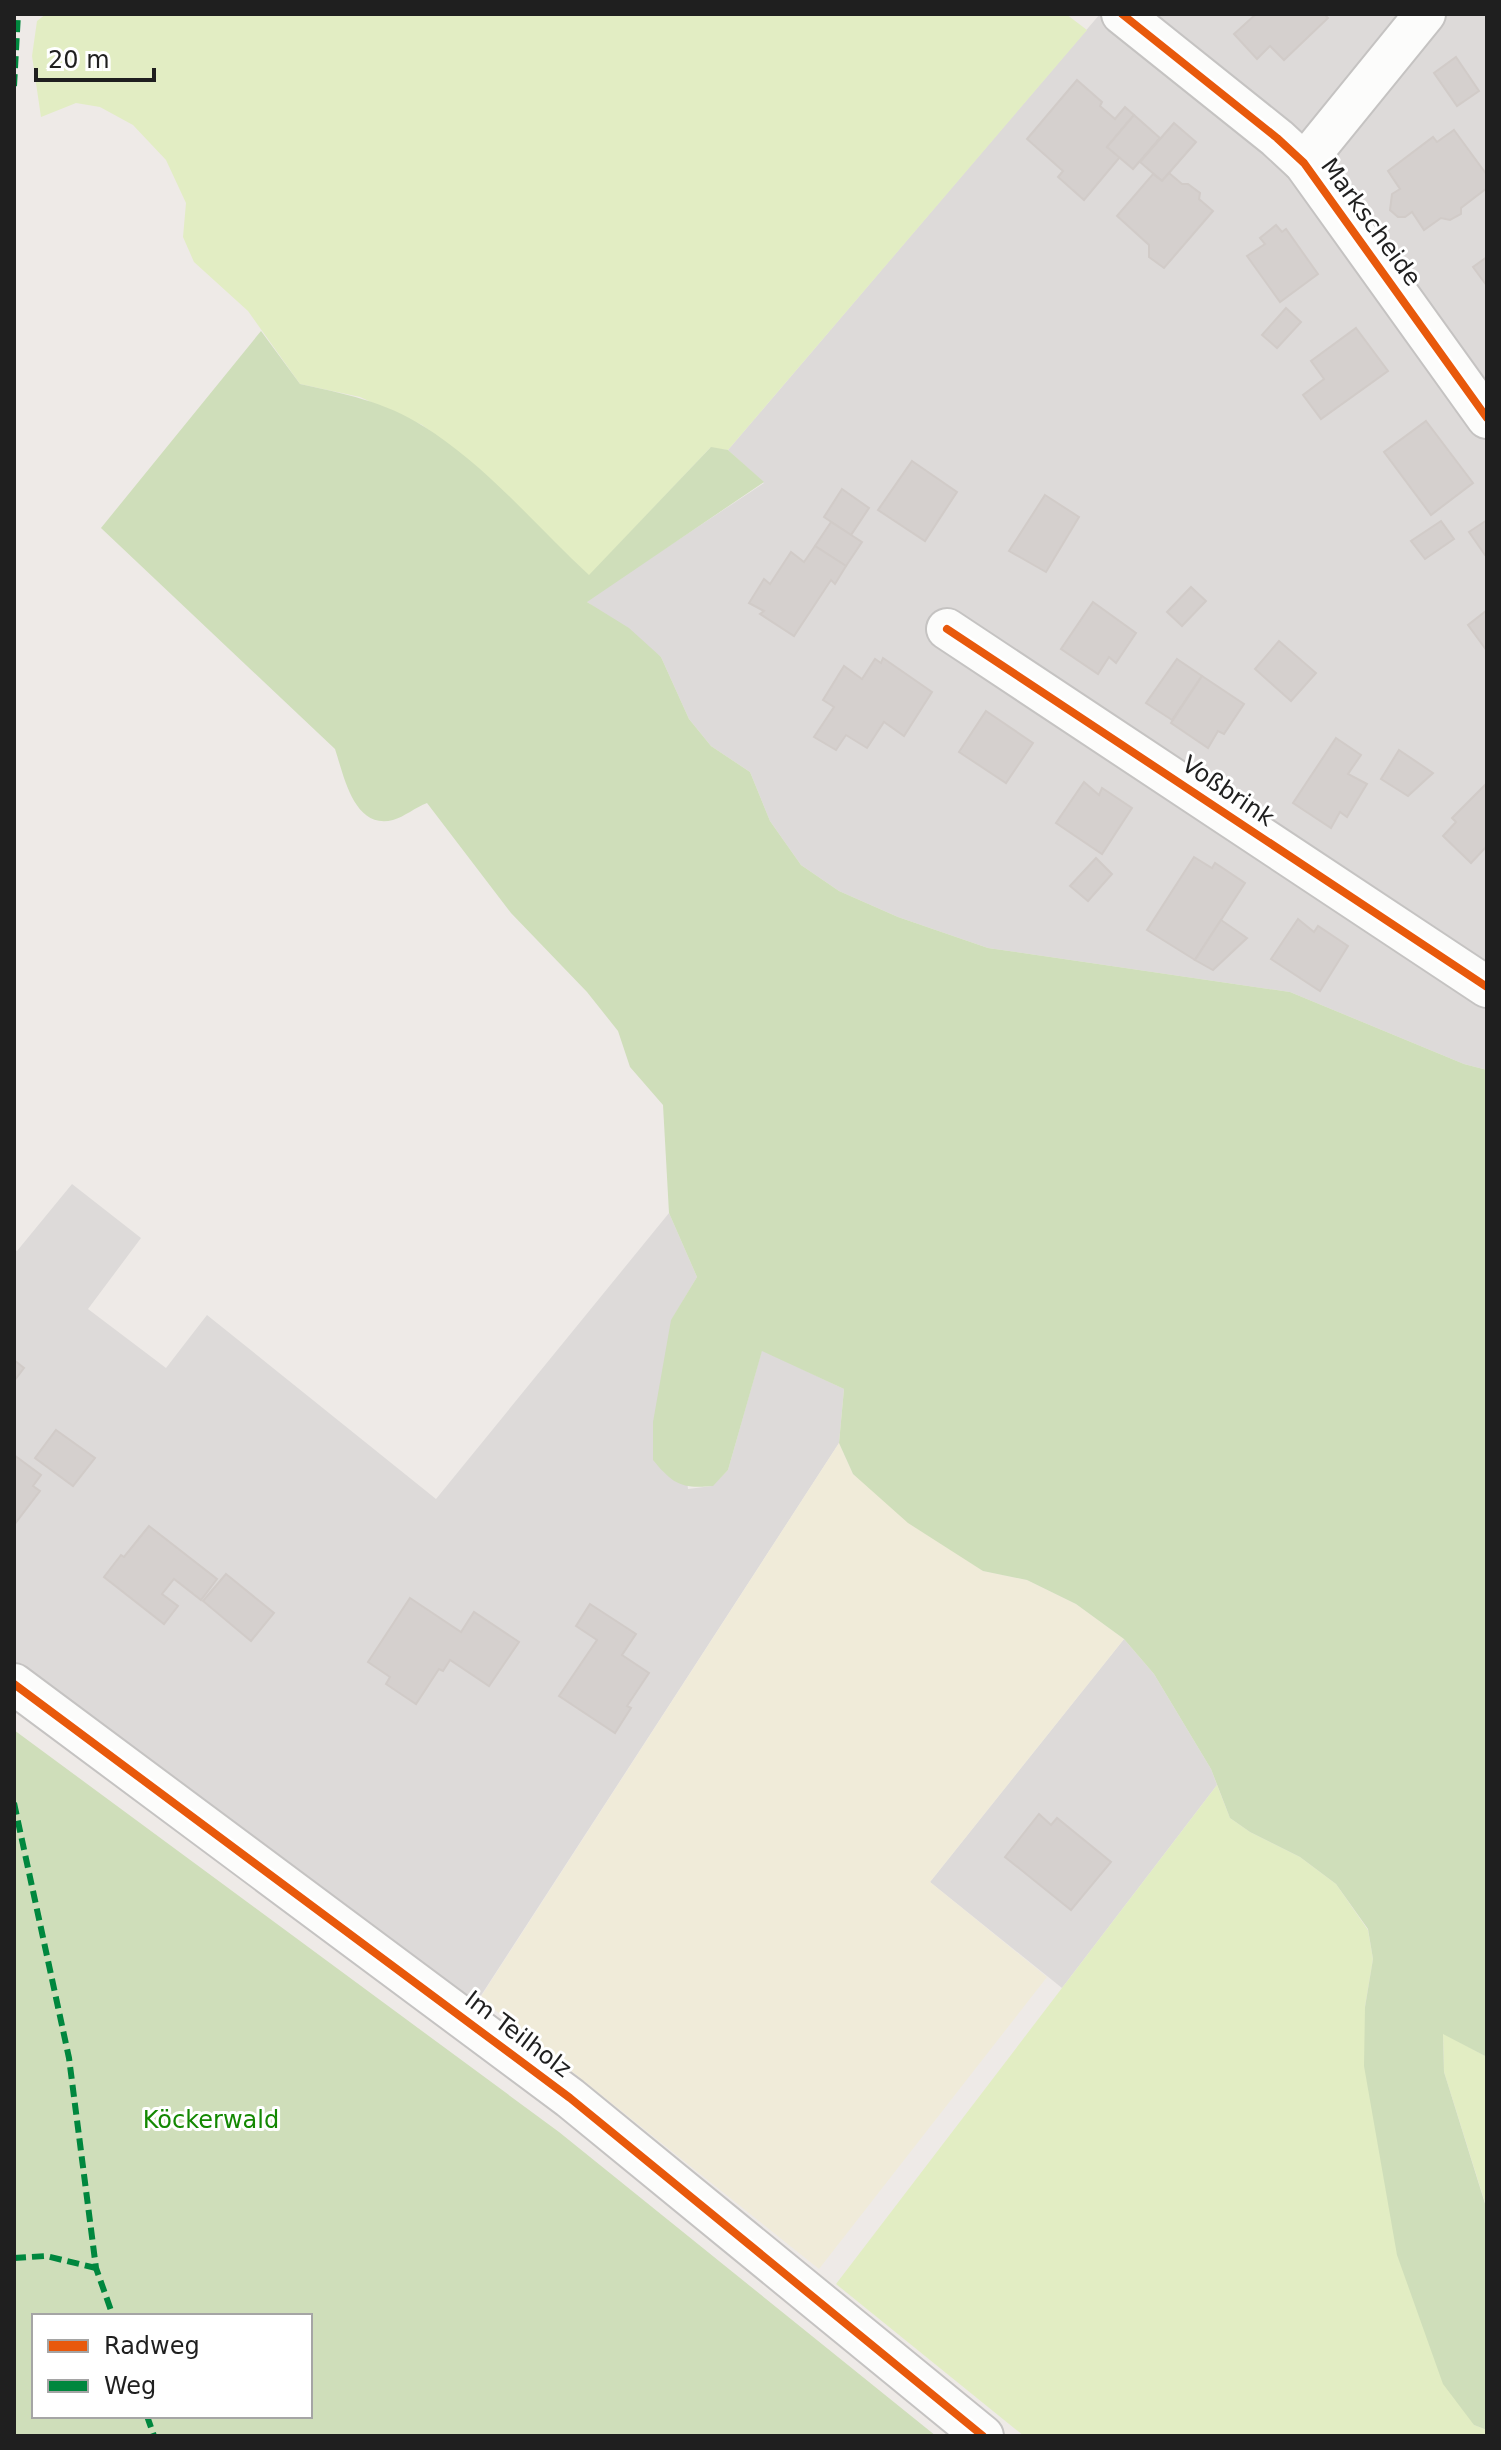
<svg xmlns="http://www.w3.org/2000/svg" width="1501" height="2450" font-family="'DejaVu Sans',sans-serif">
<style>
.residential{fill:#dddad9}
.farmland{fill:#f0ebd9}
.grass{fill:#e2edc3}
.forest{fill:#cfdeba;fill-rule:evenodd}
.building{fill:#d5d0ce;stroke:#d1cbc8;stroke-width:2}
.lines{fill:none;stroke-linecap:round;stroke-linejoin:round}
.minor-casing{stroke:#c5c3c2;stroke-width:44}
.minor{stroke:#fcfcfb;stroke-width:40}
.quiet{stroke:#00873e;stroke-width:6;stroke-dasharray:12 6;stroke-linecap:butt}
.cycleway-casing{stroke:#fff;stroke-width:13}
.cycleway{stroke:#e8590c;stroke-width:8}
.labels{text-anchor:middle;stroke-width:6;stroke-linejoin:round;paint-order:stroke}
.street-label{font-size:24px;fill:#1f1f1f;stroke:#fff}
.park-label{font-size:24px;fill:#138802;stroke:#fff}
</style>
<rect width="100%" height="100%" fill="#eeeae7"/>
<g class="residential">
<polygon points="1100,14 1487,14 1487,1070 1464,1064 1290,992 988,948 898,917 839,891 801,865 770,821 750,772 711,746 689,719 661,657 586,601 764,483 728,450"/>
<polygon points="72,1184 141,1238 88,1309 166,1368 207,1315 436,1499 669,1213 697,1277 671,1321 688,1489 712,1486 728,1470 762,1350 844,1389 839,1443 469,2014 14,1674 14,1249 17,1251"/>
<polygon points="1124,1639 1154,1674 1211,1769 1217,1785 1062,1988 930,1882"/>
</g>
<polygon class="farmland" points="839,1443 853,1474 983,1571 1027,1580 1076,1604 1124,1639 930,1882 1047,1977 819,2269 480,1998"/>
<g class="grass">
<polygon points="46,14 1066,14 1087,30 728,450 710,448 589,576 477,467 422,425 360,397 300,384 248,311 194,262 183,237 186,203 166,160 133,125 100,107 76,103 41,117 32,56 37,21"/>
<polygon points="1217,1785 1230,1818 1250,1832 1300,1857 1336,1884 1368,1930 1373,1959 1365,2007 1474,2425 1487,2430 1487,2436 1024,2436 836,2284"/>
<polygon points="1443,2033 1487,2057 1487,2209 1444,2072"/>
</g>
<g class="forest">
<path d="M261,331L300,384C342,393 386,402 423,426C486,465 535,525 589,575L711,447L728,450L764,482L587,602L629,628L661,657L689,719L711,746L750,772L770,821L801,865L839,891L898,917L988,948L1290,992L1464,1064L1487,1070V2057L1443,2034L1444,2072L1487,2210V2430L1474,2425L1443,2384L1397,2255L1364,2066L1365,2007L1373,1959L1368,1929L1336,1884L1300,1857L1250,1832L1230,1818L1211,1769L1154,1674L1124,1639L1076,1604L1027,1580L983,1571L908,1523L853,1474L839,1443L844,1389L762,1351L728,1470L713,1486C681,1489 673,1484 653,1460V1422L671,1320L697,1277L669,1213L663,1105L630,1067L618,1031L587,992L511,913L427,803C416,807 404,817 393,820C354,830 344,776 335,749L101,528Z"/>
<path d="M14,1730L559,2132L936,2436H14ZM34,2316H310V2416H34Z"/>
</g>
<g class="building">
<polygon points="1256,14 1324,14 1328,18 1284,60 1270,46 1257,59 1234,34"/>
<polygon points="1456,57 1479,91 1457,106 1434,73"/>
<polygon points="1077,80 1102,102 1100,106 1115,119 1125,107 1134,115 1107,147 1120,157 1084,200 1058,177 1063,171 1027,139"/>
<polygon points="1134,115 1160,138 1133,169 1107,147"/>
<polygon points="1174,123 1196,142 1162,181 1140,162"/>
<polygon points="1454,130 1487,175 1487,188 1461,208 1461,214 1450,220 1441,218 1424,230 1412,212 1405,217 1398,217 1390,210 1392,194 1400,189 1388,171 1433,137 1437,142"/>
<polygon points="1169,173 1182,184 1188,184 1200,193 1199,199 1213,211 1164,268 1149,257 1149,245 1117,216 1153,174 1162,181"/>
<polygon points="1276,225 1282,232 1286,229 1318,274 1280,302 1247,256 1265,244 1260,238"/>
<polygon points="1487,257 1487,286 1473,267"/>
<polygon points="1286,308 1301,322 1277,348 1262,335"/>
<polygon points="1356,328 1388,371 1321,419 1303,395 1324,379 1311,361"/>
<polygon points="1426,421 1473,483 1431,515 1384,452"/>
<polygon points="912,461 957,492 925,541 878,510"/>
<polygon points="842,489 869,508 851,535 824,517"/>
<polygon points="1045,495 1079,517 1046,572 1009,551"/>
<polygon points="1487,520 1487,554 1485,555 1469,532"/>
<polygon points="1441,521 1454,539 1425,559 1411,541"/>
<polygon points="831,522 862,542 846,566 815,546"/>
<polygon points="815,546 846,566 835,584 831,580 794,636 760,614 764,611 749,603 764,579 770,584 791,552 804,562"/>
<polygon points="1191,587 1206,601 1182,626 1167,612"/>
<polygon points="1093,602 1136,633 1116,663 1109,657 1098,674 1061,649"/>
<polygon points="1487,610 1487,651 1468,625"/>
<polygon points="1279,641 1316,673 1291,701 1255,669"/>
<polygon points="883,658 932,692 904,736 884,722 867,748 846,735 836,750 814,737 834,707 823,700 844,666 862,679 875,659 881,663"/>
<polygon points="1177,659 1202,676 1172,720 1146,703"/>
<polygon points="1202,676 1244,704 1224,734 1218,731 1208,748 1171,723"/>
<polygon points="986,711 1033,743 1006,783 959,752"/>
<polygon points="1336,738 1361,755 1348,774 1367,784 1347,817 1340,812 1331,828 1293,803"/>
<polygon points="1399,750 1433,773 1408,796 1381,779"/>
<polygon points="1084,782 1099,795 1102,788 1132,808 1102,854 1056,823"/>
<polygon points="1487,783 1487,850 1485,848 1471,863 1443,836 1456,822 1452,818"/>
<polygon points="1194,857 1212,868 1215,863 1245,883 1195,960 1147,930"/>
<polygon points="1096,858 1112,874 1088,901 1070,886"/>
<polygon points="1298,919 1314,932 1318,926 1348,946 1320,991 1271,959"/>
<polygon points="1221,920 1247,938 1213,970 1195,960"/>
<polygon points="14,1360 24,1368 14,1381"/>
<polygon points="56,1430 95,1458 73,1486 35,1458"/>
<polygon points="14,1455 41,1475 33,1486 40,1491 14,1525"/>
<polygon points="149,1526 217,1579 201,1600 174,1579 162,1594 178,1606 164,1624 104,1577 121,1555 124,1557"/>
<polygon points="226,1574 274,1613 251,1641 203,1601"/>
<polygon points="410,1598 461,1632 474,1612 519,1642 489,1686 450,1660 443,1671 439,1669 416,1704 386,1684 390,1677 368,1662"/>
<polygon points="590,1604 636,1634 622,1655 649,1673 627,1706 631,1708 615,1733 559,1696 597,1640 576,1626"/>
<polygon points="1039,1814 1051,1825 1057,1818 1111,1862 1071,1910 1005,1857"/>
</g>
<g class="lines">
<defs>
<g id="minor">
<polyline points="1122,14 1277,138 1304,163 1487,418"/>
<polyline points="1304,163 1425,14"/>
<polyline points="947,629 1487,987"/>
<polyline points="14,1684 570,2098 983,2436"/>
</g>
</defs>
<use href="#minor" class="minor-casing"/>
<use href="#minor" class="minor"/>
<g class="quiet">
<polyline points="14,86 18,14"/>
<polyline points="14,1803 69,2058 96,2268 113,2316"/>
<polyline points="14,2258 46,2256 96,2268"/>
<polyline points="147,2416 154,2436"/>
</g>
<defs>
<g id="cycleway">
<polyline points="1122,14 1277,138 1304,163 1487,418"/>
<polyline points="947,629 1487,987"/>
<polyline points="14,1684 570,2098 983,2436"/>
</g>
</defs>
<use href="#cycleway" class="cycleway-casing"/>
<use href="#cycleway" class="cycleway"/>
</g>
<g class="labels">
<g class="street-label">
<text transform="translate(1371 222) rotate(54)" y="8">Markscheide</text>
<text transform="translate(1228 791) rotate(34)" y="8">Voßbrink</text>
<text transform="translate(518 2034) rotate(37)" y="8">Im Teilholz</text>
</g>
<g class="park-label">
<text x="211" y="2128">Köckerwald</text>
</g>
</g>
<rect width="1501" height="2450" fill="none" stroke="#1f1f1f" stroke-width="32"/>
<rect x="32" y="2314" width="280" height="104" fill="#ffffff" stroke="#a5a5a5" stroke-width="2"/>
<rect x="48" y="2340" width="40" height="12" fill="#e8590c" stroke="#a5a5a5" stroke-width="2"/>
<text x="104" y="2354" font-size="24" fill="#1f1f1f">Radweg</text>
<rect x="48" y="2380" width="40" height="12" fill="#00873e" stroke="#a5a5a5" stroke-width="2"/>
<text x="104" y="2394" font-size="24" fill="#1f1f1f">Weg</text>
<path d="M36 68v12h118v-12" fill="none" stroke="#1f1f1f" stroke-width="4"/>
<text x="48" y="68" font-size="24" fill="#1f1f1f" stroke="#ffffff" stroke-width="6" paint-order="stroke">20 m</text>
</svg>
